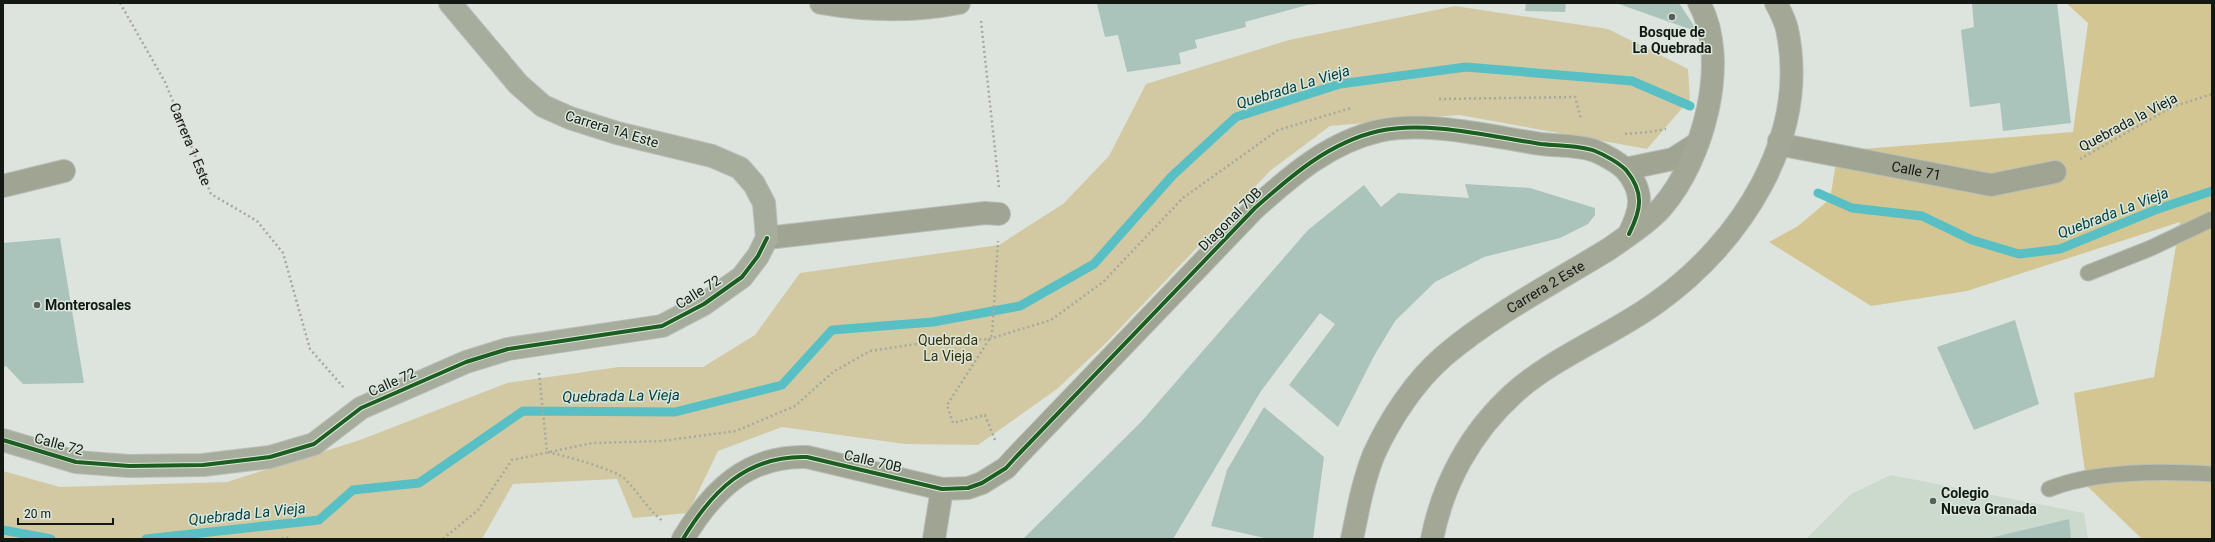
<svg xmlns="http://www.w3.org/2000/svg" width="2215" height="542" font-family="Roboto,sans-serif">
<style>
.built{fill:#ccd9cd}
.green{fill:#d2c9a3}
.forest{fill:#d3c693}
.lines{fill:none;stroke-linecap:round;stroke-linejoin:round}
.stream{stroke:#58c0c4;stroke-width:9}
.building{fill:#aac3bb}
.lane-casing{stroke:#b9beba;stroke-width:17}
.street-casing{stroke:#b9beba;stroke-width:24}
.secondary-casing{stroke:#b9beba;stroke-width:24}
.primary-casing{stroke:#b9beba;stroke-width:24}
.path{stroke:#a5a99e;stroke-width:2.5;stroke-dasharray:2 3;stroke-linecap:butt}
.lane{stroke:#a0a593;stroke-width:15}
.street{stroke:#a0a593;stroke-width:22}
.secondary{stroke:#a7ad9c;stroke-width:22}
.primary{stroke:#a2a895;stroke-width:22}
.cycleway-casing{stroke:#dae7db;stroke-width:6}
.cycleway{stroke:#1b5e20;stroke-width:4}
.poi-dot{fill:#5a5f5a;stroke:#dae7db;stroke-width:1.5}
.labels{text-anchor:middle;stroke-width:3;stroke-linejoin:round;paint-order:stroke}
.poi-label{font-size:14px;font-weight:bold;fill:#131813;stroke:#dae7db;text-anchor:start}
.street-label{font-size:14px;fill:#131813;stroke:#dae7db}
.park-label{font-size:14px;fill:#3b2f08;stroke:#dae7db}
.water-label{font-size:15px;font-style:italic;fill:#003e42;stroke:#dae7db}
</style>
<rect width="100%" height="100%" fill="#dde4de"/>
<polygon class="built" points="1891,475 2084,513 2088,539 1806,539 1851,494"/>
<polygon class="green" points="1455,6 1608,29 1688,69 1690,99 1647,149 1459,115 1330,126 1270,171 1106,343 1057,389 978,445 905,444 782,427 718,451 688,513 633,518 617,479 513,484 482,539 3,539 3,471 60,487 227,482 360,440 507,383 619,367 703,367 755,335 800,273 999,245 1063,204 1109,156 1146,84 1289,40"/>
<polygon class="forest" points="2066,3 2212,3 2212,539 2142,539 2087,486 2074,393 2154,377 2180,222 1967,291 1871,306 1769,242 1798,226 1830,199 1838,151 2073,132 2088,23"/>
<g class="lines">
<g class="stream">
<polyline points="1818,193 1852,208 1922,216 1972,240 2019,254 2060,249 2155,210 2212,191"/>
<polyline points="3,530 51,539"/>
<polyline points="146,539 319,520 353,490 419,483 523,411 675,412 782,385 832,330 933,322 1020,306 1094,264 1172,176 1236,117 1340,84 1466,67 1632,81 1690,106"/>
</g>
</g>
<g class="building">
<polygon points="1330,3 1307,5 1245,22 1246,27 1195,40 1197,48 1179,53 1181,64 1127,72 1118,35 1105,37 1097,4"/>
<polygon points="1526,3 1566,3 1565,12 1525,11"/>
<polygon points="1616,3 1679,3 1698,32"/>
<polygon points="1972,3 2057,3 2071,123 2003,131 2000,103 1970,107 1961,30 1974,27"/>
<polygon points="1465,184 1530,188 1595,208 1595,215 1588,224 1560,238 1484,257 1435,282 1395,321 1374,356 1338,427 1289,385 1335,324 1320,313 1261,391 1173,539 1023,539 1141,422 1308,230 1364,185 1381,207 1398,193 1469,198"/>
<polygon points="60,238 84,383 23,384 6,366 3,368 3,243"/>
<polygon points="2015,320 2039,404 1974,430 1937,347"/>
<polygon points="1264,407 1324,457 1313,539 1269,539 1211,526 1227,470"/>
<polygon points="2069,519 2071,539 1991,539 1990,538"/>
</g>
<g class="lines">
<defs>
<g id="lane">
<polyline points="2088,273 2151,248 2212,219"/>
<path d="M2049,489C2096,470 2162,471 2212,474"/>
</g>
<g id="street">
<path id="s2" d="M1779,141L1788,146L1991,185L2055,172"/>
<polyline points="1625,169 1673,159 1698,143"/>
<polyline points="3,186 64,171"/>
<polyline points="767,238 985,213 999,214"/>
<path d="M683,539C712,491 747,455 807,457L942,489L968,488L982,483L1006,468L1016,457L1255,208C1292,175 1330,142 1379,131C1426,120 1493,137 1541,144C1558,146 1579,145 1595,151C1605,155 1619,163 1626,170C1645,193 1641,210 1629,234"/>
<polyline points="934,539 942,489"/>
</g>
<polyline id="secondary" points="3,440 76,462 129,466 203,465 270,457 314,444 361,408 466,362 508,349 662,326 704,304 742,277 758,256 767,238 764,203 754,184 740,168 712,156 617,133 570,118 543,106 518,84 450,3"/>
<g id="primary">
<path d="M821,3C867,11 913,12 959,3"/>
<path id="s3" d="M1352,539C1358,510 1363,481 1374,454C1390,419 1415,381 1444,356C1492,315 1555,282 1609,249C1627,236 1648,223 1662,207C1703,160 1731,60 1699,3"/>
<path d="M1432,539C1443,483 1471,432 1513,394C1552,358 1612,335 1656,303C1741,243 1810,137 1787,29C1785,20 1780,11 1776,3"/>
</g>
</defs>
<use href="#lane" class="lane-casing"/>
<use href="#street" class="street-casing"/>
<use href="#secondary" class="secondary-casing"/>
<use href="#primary" class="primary-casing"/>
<g class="path">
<path id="s1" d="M120,3L165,82L211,194L257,221L283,253L310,349L344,388"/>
<polyline points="981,21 999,187"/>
<polyline points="1439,99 1575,97 1581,119"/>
<polyline points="1625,134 1650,132 1666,129"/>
<polyline points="2080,159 2172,107 2212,94"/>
<polyline points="539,373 547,452"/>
<polyline points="995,440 985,415 953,423 947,405 992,335 998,241"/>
<path d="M548,452C564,456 616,469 626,480C639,493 647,509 663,521"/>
<polyline points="282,539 285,537 291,539"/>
<polyline points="443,539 478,510 512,460 592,443 661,441 736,431 795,406 833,372 870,351 930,342 989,339 1051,320 1103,282 1183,198 1278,130 1351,108"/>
</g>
<use href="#lane" class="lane"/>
<use href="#street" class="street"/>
<use href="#secondary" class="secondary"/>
<use href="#primary" class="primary"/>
<defs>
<g id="cycleway">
<polyline points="3,440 76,462 129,466 203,465 270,457 314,444 361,408 466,362 508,349 662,326 704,304 742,277 758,256 767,238"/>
<path d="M683,539C712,491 747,455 807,457L942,489L968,488L982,483L1006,468L1016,457L1255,208C1292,175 1330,142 1379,131C1426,120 1493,137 1541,144C1558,146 1579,145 1595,151C1605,155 1619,163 1626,170C1645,193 1641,210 1629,234"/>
</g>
</defs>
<use href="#cycleway" class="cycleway-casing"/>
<use href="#cycleway" class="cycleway"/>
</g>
<g class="poi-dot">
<circle cx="1672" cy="17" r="4"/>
<circle cx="37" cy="305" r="4"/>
<circle cx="1933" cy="501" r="4"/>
</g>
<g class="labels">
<g class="poi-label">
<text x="1672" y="37" text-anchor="middle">Bosque de<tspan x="1672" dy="16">La Quebrada</tspan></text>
<text x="45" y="310">Monterosales</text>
<text x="1941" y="498">Colegio<tspan x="1941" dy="16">Nueva Granada</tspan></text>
</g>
<g class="street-label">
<text transform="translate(2128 122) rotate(-28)" y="5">Quebrada la Vieja</text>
<text transform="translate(612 129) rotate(17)" y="5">Carrera 1A Este</text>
<text dy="5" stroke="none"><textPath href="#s1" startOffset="158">Carrera 1 Este</textPath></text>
<text dy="5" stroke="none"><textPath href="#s2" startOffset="141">Calle 71</textPath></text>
<text transform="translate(1230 219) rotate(-45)" y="5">Diagonal 70B</text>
<text dy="5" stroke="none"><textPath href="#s3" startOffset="332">Carrera 2 Este</textPath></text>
<text transform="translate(698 292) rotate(-32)" y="5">Calle 72</text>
<text transform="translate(392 382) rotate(-24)" y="5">Calle 72</text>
<text transform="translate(59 444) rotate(15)" y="5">Calle 72</text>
<text transform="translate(873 461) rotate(13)" y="5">Calle 70B</text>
</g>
<g class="park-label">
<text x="948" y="345">Quebrada<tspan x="948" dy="16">La Vieja</tspan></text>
</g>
<g class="water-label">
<text transform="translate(1293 87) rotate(-17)" y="5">Quebrada La Vieja</text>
<text transform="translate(2113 213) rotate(-21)" y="5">Quebrada La Vieja</text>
<text transform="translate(621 396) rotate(-1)" y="5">Quebrada La Vieja</text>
<text transform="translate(247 514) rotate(-6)" y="5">Quebrada La Vieja</text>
</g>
</g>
<rect width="2215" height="542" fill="none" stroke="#131813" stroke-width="8"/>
<path d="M18 518v6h95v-6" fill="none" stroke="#131813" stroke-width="2"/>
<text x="24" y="518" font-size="12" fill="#131813" stroke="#dae7db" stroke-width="3" paint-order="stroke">20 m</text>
</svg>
